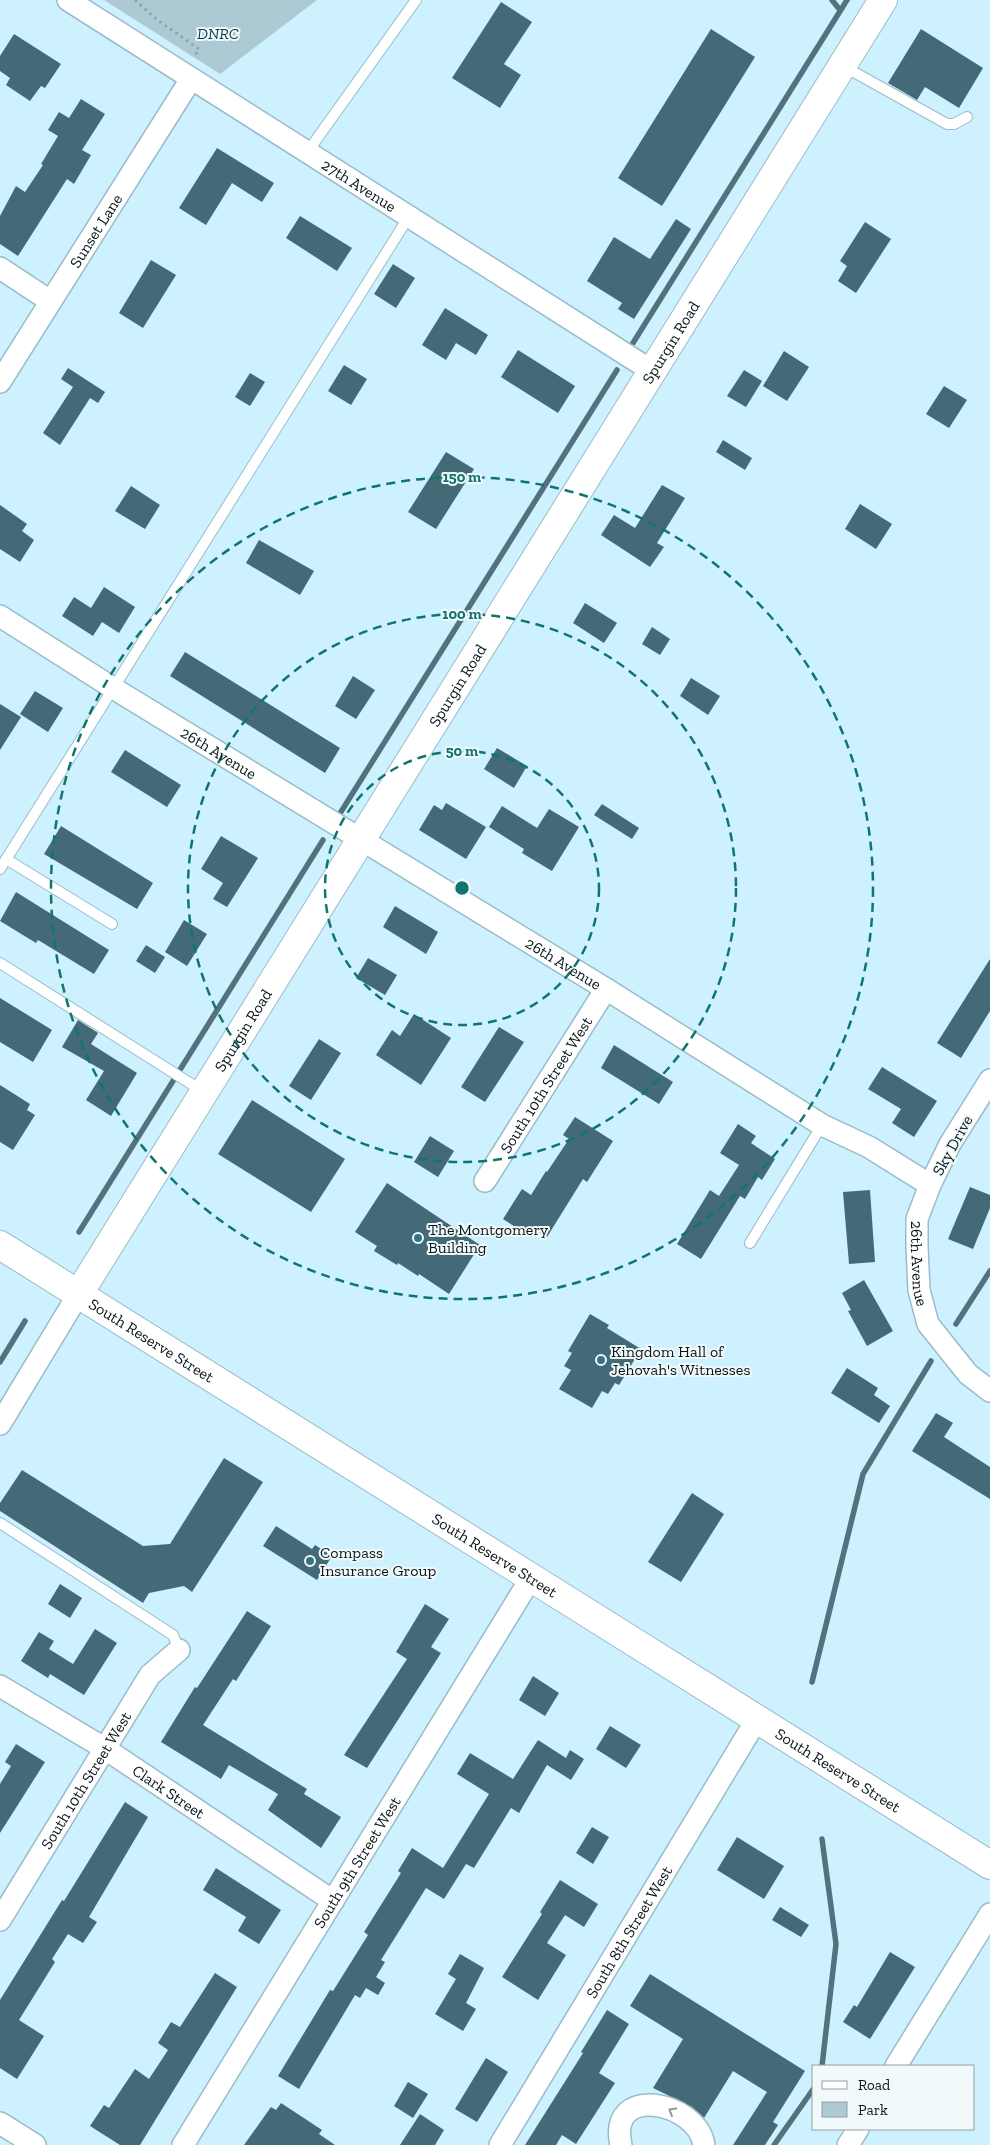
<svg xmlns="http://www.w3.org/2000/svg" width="990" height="2145" font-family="'Zilla Slab',serif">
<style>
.green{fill:#adc9d4}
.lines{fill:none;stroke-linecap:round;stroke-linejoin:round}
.stream{stroke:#53727e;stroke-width:5.5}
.building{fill:#446a78}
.lane-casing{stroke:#9abcc9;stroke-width:12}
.street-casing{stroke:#9abcc9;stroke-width:24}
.secondary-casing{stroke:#9abcc9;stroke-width:30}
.highway-casing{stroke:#9abcc9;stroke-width:30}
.path{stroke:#8ba6b1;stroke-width:3;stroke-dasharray:2.5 4;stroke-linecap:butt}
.lane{stroke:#fff;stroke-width:10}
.street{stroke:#fff;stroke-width:21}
.secondary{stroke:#fff;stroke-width:28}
.highway{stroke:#fff;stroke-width:28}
.oneway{stroke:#909698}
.ring{fill:none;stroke:#0f766e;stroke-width:2.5;stroke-dasharray:9 6}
.poi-dot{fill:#347388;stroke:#f2f9fb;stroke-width:2}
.labels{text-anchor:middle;stroke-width:4;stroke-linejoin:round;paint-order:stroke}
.park-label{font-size:16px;font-style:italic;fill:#023e4f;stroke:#f2f9fb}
.street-label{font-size:16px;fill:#09161a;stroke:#f2f9fb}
.poi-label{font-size:16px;fill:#09161a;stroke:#f2f9fb;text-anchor:start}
.centre{fill:#0f766e;stroke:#f2f9fb;stroke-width:2.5}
.ring-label{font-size:15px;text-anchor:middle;font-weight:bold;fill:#0f766e;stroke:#f2f9fb;stroke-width:4;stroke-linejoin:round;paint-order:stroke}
</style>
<rect width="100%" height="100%" fill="#cef1ff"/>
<polygon class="green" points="104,0 317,0 220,74"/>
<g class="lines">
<g class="stream">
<polyline points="832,0 840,10"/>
<polyline points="633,343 847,0"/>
<polyline points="339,815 617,370"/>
<polyline points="79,1232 323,840"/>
<polyline points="956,1324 990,1271"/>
<polyline points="0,1362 25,1321"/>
<polyline points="812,1682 863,1474 931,1361"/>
<polyline points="822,2066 836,1944 822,1839"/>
<polyline points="774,2145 814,2088"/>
</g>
</g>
<g class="building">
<polygon points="501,2 532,22 504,64 521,75 500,108 452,78"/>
<polygon points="711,29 755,57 662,206 618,178"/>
<polygon points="921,29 983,68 959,108 925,87 917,100 888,83"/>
<polygon points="14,34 61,64 45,88 41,86 30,101 6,85 10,78 0,71 0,56"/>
<polygon points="81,99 105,114 82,150 91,155 74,184 67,179 18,256 0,244 0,216 16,186 25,192 43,165 41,164 58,136 48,130 59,112 69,118"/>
<polygon points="217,148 274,183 262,202 232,183 206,225 179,208"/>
<polygon points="300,216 352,248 337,271 286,238"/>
<polygon points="676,219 691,229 634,319 618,309 622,303 587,281 614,237 650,259"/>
<polygon points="865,222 891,239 856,293 838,281 847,266 840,261"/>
<polygon points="151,260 176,275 143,328 119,313"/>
<polygon points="393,264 415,278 396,308 374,294"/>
<polygon points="445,308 488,335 476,355 456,343 446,360 422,345"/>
<polygon points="518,350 575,386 558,413 501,377"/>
<polygon points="784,351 809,367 787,401 763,386"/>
<polygon points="344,365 367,379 351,405 328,391"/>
<polygon points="68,368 105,392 98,403 90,398 60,445 43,433 73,387 61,379"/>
<polygon points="744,370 762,381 746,407 727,396"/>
<polygon points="250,373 265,382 250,406 235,397"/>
<polygon points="944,386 967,400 949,428 926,414"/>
<polygon points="723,440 752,458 745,470 716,452"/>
<polygon points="446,452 474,469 436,529 408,512"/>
<polygon points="662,485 685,498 657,543 664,547 650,567 601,535 614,515 635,528"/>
<polygon points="131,486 160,505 145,529 115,511"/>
<polygon points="860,504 892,524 876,549 845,529"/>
<polygon points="0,505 27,524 22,531 34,540 20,562 0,549"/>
<polygon points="259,540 314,571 300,595 246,563"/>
<polygon points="104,587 135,607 119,633 102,622 93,636 62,616 74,597 91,608"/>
<polygon points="585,603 617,623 604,643 573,623"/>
<polygon points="652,627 670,639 660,655 642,644"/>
<polygon points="185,652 340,748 325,773 170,676"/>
<polygon points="353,676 375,690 356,719 335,706"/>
<polygon points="691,678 720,696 708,715 680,696"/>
<polygon points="35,691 63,708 48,732 20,714"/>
<polygon points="0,704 21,717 0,750"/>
<polygon points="497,748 527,766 514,788 484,769"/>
<polygon points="125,750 181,785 167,807 111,772"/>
<polygon points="446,803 486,827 466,859 419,830 434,805 442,810"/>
<polygon points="602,804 639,828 632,839 594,815"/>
<polygon points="502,806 537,828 549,809 579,827 552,871 522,853 524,849 489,827"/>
<polygon points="61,826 153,883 137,909 44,854"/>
<polygon points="221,836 258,858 227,907 213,899 223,883 201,869"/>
<polygon points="16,892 109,950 94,974 38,940 36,943 0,921"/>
<polygon points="395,906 438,932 426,954 383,927"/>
<polygon points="184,920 207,934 187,966 165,952"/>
<polygon points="146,945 165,957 155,973 136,961"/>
<polygon points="368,958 397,975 385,995 356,978"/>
<polygon points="990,959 990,1011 961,1058 937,1043"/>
<polygon points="0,998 52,1030 33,1062 0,1042"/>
<polygon points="414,1014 451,1038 421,1085 376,1055 392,1030 400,1036"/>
<polygon points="78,1020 98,1033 91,1044 137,1073 111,1116 86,1100 104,1071 62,1047"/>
<polygon points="499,1027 524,1042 485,1102 461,1087"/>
<polygon points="319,1039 341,1053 311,1100 289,1086"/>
<polygon points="614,1045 673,1082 659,1104 601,1068"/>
<polygon points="882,1067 937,1101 914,1137 892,1123 901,1109 868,1089"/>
<polygon points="0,1085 30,1104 27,1110 35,1115 13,1150 0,1142"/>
<polygon points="252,1100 345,1159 311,1212 218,1154"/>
<polygon points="575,1117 613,1141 587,1182 583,1179 547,1237 536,1230 531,1237 503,1219 522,1189 531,1195 546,1171 547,1172 569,1139 563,1135"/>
<polygon points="738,1124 756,1136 751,1143 775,1159 762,1180 758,1177 745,1199 740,1196 701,1259 677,1244 710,1190 719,1196 739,1165 720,1153"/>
<polygon points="430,1136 454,1151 438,1177 414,1162"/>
<polygon points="387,1183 480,1245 449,1294 419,1274 418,1276 398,1263 397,1265 374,1251 377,1246 355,1232"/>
<polygon points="970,1187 990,1195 990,1208 973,1249 948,1239"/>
<polygon points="870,1190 875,1262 849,1264 843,1192"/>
<polygon points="864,1280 893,1331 867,1346 848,1311 851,1310 842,1293"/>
<polygon points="590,1314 609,1325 607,1328 641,1349 619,1385 615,1383 608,1394 602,1391 592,1408 559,1389 571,1370 564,1366 572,1353 568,1351"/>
<polygon points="847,1368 878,1388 874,1395 890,1406 879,1423 831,1393"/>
<polygon points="936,1413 953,1423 944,1437 990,1467 990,1499 912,1451"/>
<polygon points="224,1458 263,1482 192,1592 184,1586 149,1593 143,1603 0,1511 0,1503 22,1470 143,1546 170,1544"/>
<polygon points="692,1493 724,1514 681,1582 648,1562"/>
<polygon points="276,1526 312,1549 315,1545 332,1556 317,1580 263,1546"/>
<polygon points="60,1584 82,1598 70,1618 48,1604"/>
<polygon points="425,1604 449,1619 431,1647 441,1653 367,1768 344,1755 407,1659 396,1652"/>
<polygon points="247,1611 271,1626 236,1681 233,1679 203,1725 307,1789 304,1794 341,1817 321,1848 268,1810 278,1794 229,1765 221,1779 161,1742 195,1687 197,1688"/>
<polygon points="95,1629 117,1643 84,1695 50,1674 48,1678 21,1661 39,1632 54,1641 49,1649 73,1664"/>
<polygon points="533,1676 559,1693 545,1716 519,1700"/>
<polygon points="610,1726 641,1745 626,1768 596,1749"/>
<polygon points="538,1740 566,1758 570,1750 584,1759 571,1780 547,1765 519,1813 511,1808 474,1868 466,1864 444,1899 426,1888 381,1960 385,1962 376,1977 385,1983 378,1995 366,1988 360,1998 355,1995 299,2089 278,2076 330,1990 333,1991 368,1935 364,1932 401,1873 398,1871 412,1848 443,1868 489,1794 457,1774 470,1753 513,1779"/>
<polygon points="16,1744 45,1762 0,1833 0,1784 11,1766 5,1762"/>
<polygon points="125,1802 148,1817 89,1917 97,1922 83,1943 68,1934 52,1959 55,1962 19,2020 44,2036 17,2079 0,2068 0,2000 62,1900 64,1901"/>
<polygon points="592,1827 609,1837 593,1864 576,1853"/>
<polygon points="737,1837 784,1866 764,1899 717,1870"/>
<polygon points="216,1868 281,1910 259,1944 238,1931 246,1917 203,1890"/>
<polygon points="560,1880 598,1904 584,1927 565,1915 547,1943 566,1955 538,2000 502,1977 542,1914 540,1912"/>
<polygon points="780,1907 809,1925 801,1937 772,1920"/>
<polygon points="890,1952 915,1967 870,2039 843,2022 854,2005 857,2007"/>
<polygon points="460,1954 484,1968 466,2003 476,2009 463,2031 435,2014 456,1979 448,1974"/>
<polygon points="215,1973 237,1987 140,2145 120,2145 90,2126 104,2105 109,2108 135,2069 149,2079 168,2050 158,2043 171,2022 180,2027"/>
<polygon points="650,1974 805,2071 773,2122 778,2125 765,2145 733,2145 767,2092 733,2071 704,2118 692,2107 653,2088 683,2039 630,2006"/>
<polygon points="607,2010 629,2024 599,2073 615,2083 576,2144 562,2135 556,2145 525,2145 583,2053 581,2052"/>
<polygon points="486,2058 508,2072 477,2122 455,2109"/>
<polygon points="408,2082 428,2094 413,2118 394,2106"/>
<polygon points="281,2103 322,2130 319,2134 335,2145 244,2145 271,2107 276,2110"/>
<polygon points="420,2114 444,2130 435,2145 400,2145"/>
</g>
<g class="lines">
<defs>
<g id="lane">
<polyline points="843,66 947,124 954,124 967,117"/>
<polyline points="306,154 416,0"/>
<polyline points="6,859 112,924"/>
<polyline points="0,869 408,218"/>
<polyline points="0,963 204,1092"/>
<polyline points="750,1243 822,1125"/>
<polyline points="0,1523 173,1635 179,1650"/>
</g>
<g id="street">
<path id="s1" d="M68,0L652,371"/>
<polyline points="0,268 50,301"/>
<path id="s2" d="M0,382L191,79"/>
<path id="s3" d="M0,616L113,688L606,989L822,1125L869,1147L930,1185"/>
<path id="s4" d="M990,1080L950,1144L930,1185L917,1219V1247L919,1290L928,1324L968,1374L990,1391"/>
<path id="s5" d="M485,1181L606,989"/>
<polyline points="0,1424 78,1295"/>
<path id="s6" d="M0,1686L104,1748L333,1901"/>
<path id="s7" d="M0,1920L150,1675L179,1650"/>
<polyline points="896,2066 990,1914"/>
<polyline points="0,2123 35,2145"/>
<path id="s8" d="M183,2145L531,1578"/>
<path id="s9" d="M500,2145L757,1719"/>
<path d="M621,2145C607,2083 697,2101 704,2145"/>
<polyline points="848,2145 858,2129"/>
</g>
<g id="secondary">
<path id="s10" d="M78,1295L883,0"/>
</g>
<g id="highway">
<path id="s11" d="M0,1245L990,1865"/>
</g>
</defs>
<use href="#lane" class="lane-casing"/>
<use href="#street" class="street-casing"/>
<use href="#secondary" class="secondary-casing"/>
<use href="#highway" class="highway-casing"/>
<polyline class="path" points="135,0 156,19 199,49 194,57"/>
<use href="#lane" class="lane"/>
<use href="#street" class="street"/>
<use href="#secondary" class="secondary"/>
<use href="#highway" class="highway"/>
</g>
<defs><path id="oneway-chevron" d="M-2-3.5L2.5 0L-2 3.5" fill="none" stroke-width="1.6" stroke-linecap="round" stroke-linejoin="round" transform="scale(1.25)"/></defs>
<use class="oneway" href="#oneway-chevron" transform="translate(672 2111) rotate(-150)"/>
<g class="ring">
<circle cx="462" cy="888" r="137"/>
<circle cx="462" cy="888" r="274"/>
<circle cx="462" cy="888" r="411"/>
</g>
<g class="poi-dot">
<circle cx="418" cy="1238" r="5"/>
<circle cx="601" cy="1360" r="5"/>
<circle cx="310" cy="1561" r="5"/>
</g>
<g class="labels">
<g class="park-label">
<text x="218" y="39">DNRC</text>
</g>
<g class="street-label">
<text dy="6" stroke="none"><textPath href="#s1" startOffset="345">27th Avenue</textPath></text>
<text dy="6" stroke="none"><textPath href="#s2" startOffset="179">Sunset Lane</textPath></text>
<text dy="6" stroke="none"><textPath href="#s10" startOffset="1122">Spurgin Road</textPath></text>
<text dy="6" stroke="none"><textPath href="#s10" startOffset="718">Spurgin Road</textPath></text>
<text dy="6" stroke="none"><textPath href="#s3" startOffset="258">26th Avenue</textPath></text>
<text dy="6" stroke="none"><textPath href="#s3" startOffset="662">26th Avenue</textPath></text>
<text dy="6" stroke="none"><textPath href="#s10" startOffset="312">Spurgin Road</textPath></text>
<text dy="6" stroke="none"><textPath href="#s5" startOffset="114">South 10th Street West</textPath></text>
<text transform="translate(952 1145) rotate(-61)" y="6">Sky Drive</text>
<text dy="6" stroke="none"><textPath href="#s4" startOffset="202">26th Avenue</textPath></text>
<text dy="6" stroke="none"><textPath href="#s11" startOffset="179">South Reserve Street</textPath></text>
<text dy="6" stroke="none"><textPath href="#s11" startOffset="584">South Reserve Street</textPath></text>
<text dy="6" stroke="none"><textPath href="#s11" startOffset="989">South Reserve Street</textPath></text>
<text dy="6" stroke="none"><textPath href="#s7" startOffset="164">South 10th Street West</textPath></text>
<text dy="6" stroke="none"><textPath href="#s6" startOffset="199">Clark Street</textPath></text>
<text dy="6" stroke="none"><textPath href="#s8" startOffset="332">South 9th Street West</textPath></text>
<text dy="6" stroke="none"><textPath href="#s9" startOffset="249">South 8th Street West</textPath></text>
</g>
<g class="poi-label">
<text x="428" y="1235">The Montgomery<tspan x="428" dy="18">Building</tspan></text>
<text x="611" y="1357">Kingdom Hall of<tspan x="611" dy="18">Jehovah's Witnesses</tspan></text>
<text x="320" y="1558">Compass<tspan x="320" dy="18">Insurance Group</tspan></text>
</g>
</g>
<circle cx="462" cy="888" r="8" class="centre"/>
<g class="ring-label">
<text x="462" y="482">150 m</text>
<text x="462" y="619">100 m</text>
<text x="462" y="756">50 m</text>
</g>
<rect x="812" y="2065" width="162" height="65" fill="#f2f9fb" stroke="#959ea1"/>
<rect x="822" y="2081" width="25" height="8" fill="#ffffff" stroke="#959ea1"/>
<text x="858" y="2090" font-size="15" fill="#09161a">Road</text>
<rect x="822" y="2102" width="25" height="15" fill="#adc9d4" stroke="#959ea1"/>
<text x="858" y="2115" font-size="15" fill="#09161a">Park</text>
</svg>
